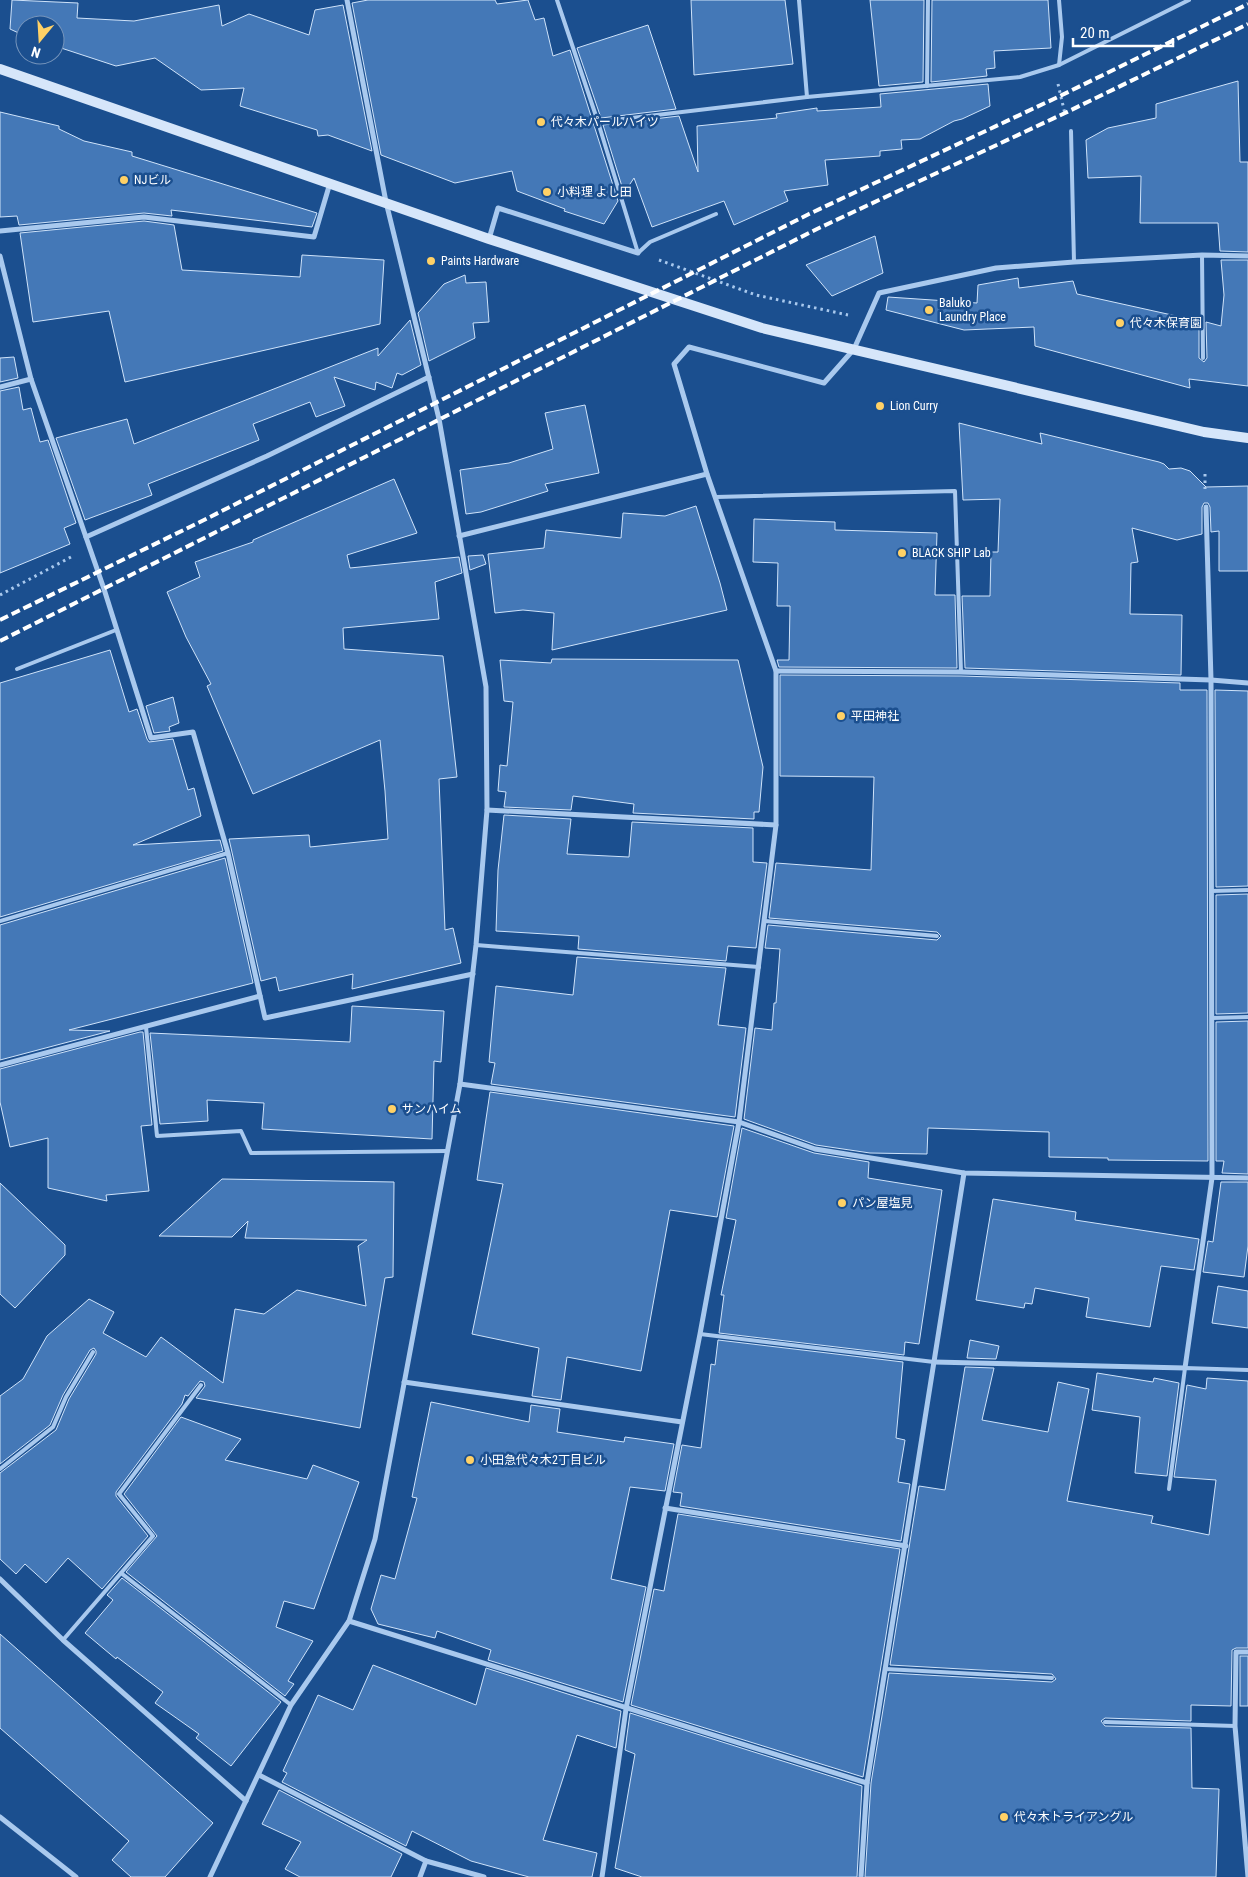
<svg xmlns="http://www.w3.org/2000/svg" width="1248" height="1877" font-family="'Roboto Condensed','Noto Sans JP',sans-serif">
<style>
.building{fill:#4478b7;stroke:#cfe3fa}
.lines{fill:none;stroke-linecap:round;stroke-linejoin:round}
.path{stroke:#a9c9ee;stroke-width:3;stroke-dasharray:2.5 4;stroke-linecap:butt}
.lane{stroke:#a9c9ee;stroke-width:4}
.street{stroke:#a9c9ee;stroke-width:5}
.secondary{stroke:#d6e6fa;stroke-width:10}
.rail{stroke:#fff;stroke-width:4;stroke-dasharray:9 4;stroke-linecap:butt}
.poi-dot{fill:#ffd166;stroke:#1b4f8f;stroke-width:2}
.labels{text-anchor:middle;stroke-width:5;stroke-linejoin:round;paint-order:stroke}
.poi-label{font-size:12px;fill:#fff;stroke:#1b4f8f;text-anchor:start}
</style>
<rect width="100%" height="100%" fill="#1b4f8f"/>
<g class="building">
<polygon points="12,0 78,3 77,18 134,21 219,5 222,26 249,14 309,35 315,10 343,5 372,151 328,135 318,136 317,130 240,106 244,88 201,90 155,58 116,66 55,46 55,25 25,25 25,36 10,29"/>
<polygon points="368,0 495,0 497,4 528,0 535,20 544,18 553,56 570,50 618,201 604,224 564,211 565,209 517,191 512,171 455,183 381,155 352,3"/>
<polygon points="691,0 785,0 793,64 694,75"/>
<polygon points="870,0 924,0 923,82 879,86"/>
<polygon points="932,0 1048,0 1051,48 994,51 995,68 986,69 987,76 931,82"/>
<polygon points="648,25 676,109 601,118 577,48"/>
<polygon points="1238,81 1240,162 1248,162 1248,252 1220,251 1218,223 1140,223 1141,176 1088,178 1086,140 1108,128 1156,118 1156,104"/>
<polygon points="988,84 990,106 962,119 954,121 920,139 901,140 902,149 880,151 880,156 825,160 828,185 784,191 788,201 734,225 724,201 652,227 634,178 624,193 603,125 679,116 698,172 697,126 777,118 776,114 817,108 817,111 881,107 880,94"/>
<polygon points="0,112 59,126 59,129 84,141 132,152 132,156 317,213 312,227 171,210 172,216 144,213 19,225 17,216 0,217"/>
<polygon points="144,221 174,225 182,270 300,277 302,255 384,260 380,324 125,382 109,311 33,322 20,233"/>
<polygon points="875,236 883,273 832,296 806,265"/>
<polygon points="1221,260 1248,260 1248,386 1189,379 1190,388 1035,346 1034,327 964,330 886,310 888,297 977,303 978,285 1018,278 1019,288 1073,281 1077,294 1199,321 1199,358 1204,362 1207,358 1206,322 1221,326 1224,295"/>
<polygon points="465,275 466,283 486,282 489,322 473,323 475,338 429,361 418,313 444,284"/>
<polygon points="410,320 421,365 402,375 397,373 392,388 376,382 375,390 334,377 345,406 316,417 310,402 253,424 259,440 148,484 152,495 85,520 56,438 127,419 134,444 378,348 378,356"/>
<polygon points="14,357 18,378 0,382 0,358"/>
<polygon points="19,387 23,410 31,408 40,442 48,440 76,523 64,528 70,544 0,573 0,391"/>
<polygon points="585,405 599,473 545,484 548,491 481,512 466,514 460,470 509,463 553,449 545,413"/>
<polygon points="959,423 1042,444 1040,433 1159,462 1164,464 1169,469 1181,468 1190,471 1206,487 1248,486 1248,571 1219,571 1219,531 1211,532 1210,507 1208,503 1204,503 1202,507 1202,534 1177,540 1132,528 1138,562 1131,563 1130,614 1182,615 1181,675 965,668 962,596 990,596 991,552 998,552 1000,499 963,500"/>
<polygon points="394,479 417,533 347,555 350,568 459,557 462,573 435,582 439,619 343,628 344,649 443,656 457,777 439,779 445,930 453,928 461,963 352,989 353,974 279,991 276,977 261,981 229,839 309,835 310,847 388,839 385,791 380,740 253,794 207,686 211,684 186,637 167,592 200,577 195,562 253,542 253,540"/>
<polygon points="696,506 720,583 727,610 552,650 554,613 523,610 495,613 488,554 544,548 546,530 621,538 623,513 665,516"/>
<polygon points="754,519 835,522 835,530 937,533 935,595 955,595 957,668 779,667 777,660 789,660 790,606 777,606 778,563 753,562"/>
<polygon points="483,555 486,564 470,570 468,556"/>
<polygon points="110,650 129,712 137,709 147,739 149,742 173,739 188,790 194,788 201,816 133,845 220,840 223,851 0,917 0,683"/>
<polygon points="552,659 738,660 763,767 759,812 754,812 754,819 633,813 634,804 573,796 571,810 504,807 506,792 498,791 500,765 507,766 513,702 504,701 500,660 551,663"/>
<polygon points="780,675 961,676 1180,683 1180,690 1207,690 1208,1161 1108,1160 1108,1158 1049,1157 1049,1132 928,1128 927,1154 870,1153 816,1145 744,1119 755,1028 772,1030 774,1003 776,1003 780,949 765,948 768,925 937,940 941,936 937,932 769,918 776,863 871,870 874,777 780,776"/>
<polygon points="1215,690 1248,691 1248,886 1216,887"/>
<polygon points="173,697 179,723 169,727 170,731 154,733 146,706"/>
<polygon points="504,815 571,819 567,854 629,857 632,822 753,828 753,862 767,863 756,948 728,946 726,961 578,949 579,936 496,931 498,870"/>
<polygon points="225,858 253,983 69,1030 110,1031 0,1060 0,925"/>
<polygon points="1248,894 1248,1013 1216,1014 1216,895"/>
<polygon points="577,957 726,968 718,1025 746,1028 735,1117 491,1084 495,1063 489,1062 496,986 573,995"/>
<polygon points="352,1006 444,1011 441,1062 434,1061 432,1139 262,1129 264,1103 207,1100 208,1121 160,1124 150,1033 350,1042"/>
<polygon points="1248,1021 1248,1174 1222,1173 1224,1161 1216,1161 1216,1022"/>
<polygon points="140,1032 143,1032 152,1125 141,1126 149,1191 106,1195 107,1201 48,1188 48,1138 10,1147 0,1102 0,1069"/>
<polygon points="490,1092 734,1126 717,1217 670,1210 641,1371 567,1357 561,1400 532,1396 539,1348 472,1334 503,1184 477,1180"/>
<polygon points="742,1128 814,1153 869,1162 868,1178 942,1190 919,1344 905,1342 904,1355 719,1333 724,1295 721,1295 736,1220 726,1218"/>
<polygon points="222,1179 394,1182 393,1277 385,1278 360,1428 196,1398 205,1386 204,1382 200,1381 188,1396 185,1395 182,1404 116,1492 116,1496 148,1536 102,1589 68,1558 46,1583 25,1564 16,1574 0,1559 0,1473 56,1430 69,1399 96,1354 96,1351 94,1348 90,1350 63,1395 50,1425 0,1464 0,1396 23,1379 47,1336 89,1299 114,1312 103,1333 146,1357 161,1337 223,1383 235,1309 264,1314 297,1290 366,1306 358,1246 367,1240 245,1238 248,1221 232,1237 159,1236"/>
<polygon points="1221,1182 1248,1182 1248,1246 1244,1277 1203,1272 1208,1241 1213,1242"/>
<polygon points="0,1183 65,1245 65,1255 15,1308 0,1294"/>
<polygon points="993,1199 1076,1212 1075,1220 1199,1239 1194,1270 1161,1266 1150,1327 1086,1317 1089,1298 1035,1288 1032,1304 1025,1303 1024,1308 976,1300"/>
<polygon points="1218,1286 1248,1291 1248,1328 1212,1323"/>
<polygon points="718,1340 903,1362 896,1438 905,1440 898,1482 910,1484 901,1541 680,1506 682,1493 673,1492 682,1445 701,1448 711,1364 715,1365"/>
<polygon points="970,1340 999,1346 996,1359 967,1358"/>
<polygon points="965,1367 994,1368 982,1420 1048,1432 1058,1382 1089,1389 1067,1501 1153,1516 1151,1523 1209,1535 1216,1480 1174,1477 1187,1385 1206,1389 1207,1378 1248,1381 1248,1648 1236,1648 1232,1650 1231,1706 1191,1705 1191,1721 1105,1718 1101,1721 1105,1726 1191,1728 1192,1788 1219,1789 1216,1877 865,1877 871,1783 889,1673 1052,1682 1056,1679 1052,1674 890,1665 919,1486 945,1490"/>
<polygon points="1097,1373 1153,1382 1154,1378 1179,1383 1167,1476 1135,1473 1140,1417 1092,1410"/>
<polygon points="431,1402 529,1422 531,1405 560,1409 557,1432 624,1442 625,1437 674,1444 665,1491 630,1487 611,1579 646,1587 623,1702 488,1660 491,1650 437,1631 435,1638 378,1624 371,1609 381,1575 395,1579 417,1498 412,1497"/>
<polygon points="181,1417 241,1439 225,1460 307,1479 313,1465 359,1482 314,1609 284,1601 276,1627 313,1641 288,1681 294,1684 285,1696 126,1572 157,1536 124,1494"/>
<polygon points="678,1514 900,1549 863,1777 631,1705 654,1589 664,1591"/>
<polygon points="122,1578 281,1702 231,1766 196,1738 199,1734 155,1703 163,1692 117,1657 116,1659 85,1633 113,1600 107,1595"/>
<polygon points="0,1634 213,1823 165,1877 131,1877 112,1860 129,1841 0,1728"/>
<rect x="1240" y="1656" width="8" height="50"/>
<polygon points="373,1665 476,1705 486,1668 621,1711 616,1748 577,1735 543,1840 597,1853 592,1877 529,1877 471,1861 412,1831 406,1846 282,1782 287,1773 283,1771 318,1695 353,1710"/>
<polygon points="630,1713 862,1786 857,1877 642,1877 615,1868 635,1754 625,1750"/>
<polygon points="279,1790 402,1854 391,1877 300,1877 285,1869 301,1842 262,1824"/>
</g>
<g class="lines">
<g class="path">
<polyline points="1058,84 1065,114"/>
<polyline points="659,260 756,295 848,315"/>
<polyline points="1205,474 1205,489"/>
<polyline points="0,595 71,557"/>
</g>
<g class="lane">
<polyline points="557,0 598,122 638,253 650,242 716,214"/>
<polyline points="799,0 807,97"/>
<polyline points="1059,0 1062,37 1059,65"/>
<polyline points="927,86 928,0"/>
<polyline points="598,122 807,97 1020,77 1059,65 1189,0"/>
<polyline points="1071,131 1074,262"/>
<polyline points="1202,255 1203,358"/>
<polyline points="716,497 955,491 961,672"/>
<polyline points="17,669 116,630"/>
<polyline points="1211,891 1248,890"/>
<polyline points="0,921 228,853"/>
<polyline points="765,921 937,936"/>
<polyline points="476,945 759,967"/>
<polyline points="1212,1018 1248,1017"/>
<polyline points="146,1027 157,1136 241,1131 251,1153 447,1151"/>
<polyline points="700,1334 934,1362"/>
<polyline points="0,1469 53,1427 66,1397 93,1352"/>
<polyline points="1169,1489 1185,1368 1248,1370"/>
<polyline points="121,1573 153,1536 119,1494 201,1385"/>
<polyline points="63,1640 121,1573 291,1705"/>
<polyline points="886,1669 1052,1678"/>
<polyline points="1105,1722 1235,1726"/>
</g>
<g class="street">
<polyline points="0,231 144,217 314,237 330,183"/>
<polyline points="489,239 498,208 638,253"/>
<polyline points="0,256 31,379 104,589 151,738 193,732 228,853 265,1018 473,974"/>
<polyline points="0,387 31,379"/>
<polyline points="459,536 707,474"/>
<polyline points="86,537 267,456 429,377"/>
<polyline points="776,671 961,672 1211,680 1248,683"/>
<polyline points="487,810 776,825"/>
<polyline points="0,1065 260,996"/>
<polyline points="460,1084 739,1122 815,1149 964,1173 1248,1178"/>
<polyline points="934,1362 1185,1368 1212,1178 1211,680 1206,507"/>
<polyline points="404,1382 682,1422"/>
<polyline points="665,1508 906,1546"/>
<polyline points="0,1579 63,1640 246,1801"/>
<polyline points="349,1621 867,1783"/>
<polyline points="259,1775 426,1861 484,1877"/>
<polyline points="0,1817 76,1877"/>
<polyline points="210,1877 291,1705 349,1621 375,1539 460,1084 476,945 487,810 486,687 439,419 386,202 347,0"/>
<polyline points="420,1877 426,1861"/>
<polyline points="602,1877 626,1709 700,1334 739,1122 776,825 776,671 707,474 674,364 689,347 824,383 854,349 879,293 996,268 1074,262 1202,255 1248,256"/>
<polyline points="861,1877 867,1783 964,1173"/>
<polyline points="1248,1877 1235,1726 1236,1652 1248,1652"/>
</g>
<polyline class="secondary" points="0,69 489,239 762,328 1204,432 1248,438"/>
<g class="rail">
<polyline points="0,620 206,519 809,214 1060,96 1248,4"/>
<polyline points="0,641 817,229 1065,113 1248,24"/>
</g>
</g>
<g class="poi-dot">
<circle cx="541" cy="122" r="5"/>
<circle cx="124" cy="180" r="5"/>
<circle cx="547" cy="192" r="5"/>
<circle cx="431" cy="261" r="5"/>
<circle cx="929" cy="310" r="5"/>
<circle cx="1120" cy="323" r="5"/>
<circle cx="880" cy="406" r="5"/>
<circle cx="902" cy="553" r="5"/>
<circle cx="841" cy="716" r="5"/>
<circle cx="392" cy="1109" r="5"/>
<circle cx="842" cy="1203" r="5"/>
<circle cx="470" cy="1460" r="5"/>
<circle cx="1004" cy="1817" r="5"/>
</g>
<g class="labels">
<g class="poi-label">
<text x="551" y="126">代々木パールハイツ</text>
<text x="134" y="184">NJビル</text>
<text x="557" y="196">小料理 よし田</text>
<text x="441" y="265">Paints Hardware</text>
<text x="939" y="307">Baluko<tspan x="939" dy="14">Laundry Place</tspan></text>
<text x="1130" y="327">代々木保育園</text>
<text x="890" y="410">Lion Curry</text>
<text x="912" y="557">BLACK SHIP Lab</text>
<text x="851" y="720">平田神社</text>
<text x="402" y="1113">サンハイム</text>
<text x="852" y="1207">パン屋塩見</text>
<text x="480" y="1464">小田急代々木2丁目ビル</text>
<text x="1014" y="1821">代々木トライアングル</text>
</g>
</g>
<g transform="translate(40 40) rotate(198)"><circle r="24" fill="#1b4f8f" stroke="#7695bc"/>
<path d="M0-4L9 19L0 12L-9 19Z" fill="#ffd166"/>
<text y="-8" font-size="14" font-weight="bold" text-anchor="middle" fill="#ffffff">N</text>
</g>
<path d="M1073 38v8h100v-8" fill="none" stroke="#ffffff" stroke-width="2.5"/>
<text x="1080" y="38" font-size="15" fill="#ffffff" stroke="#1b4f8f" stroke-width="4" paint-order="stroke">20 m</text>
</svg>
